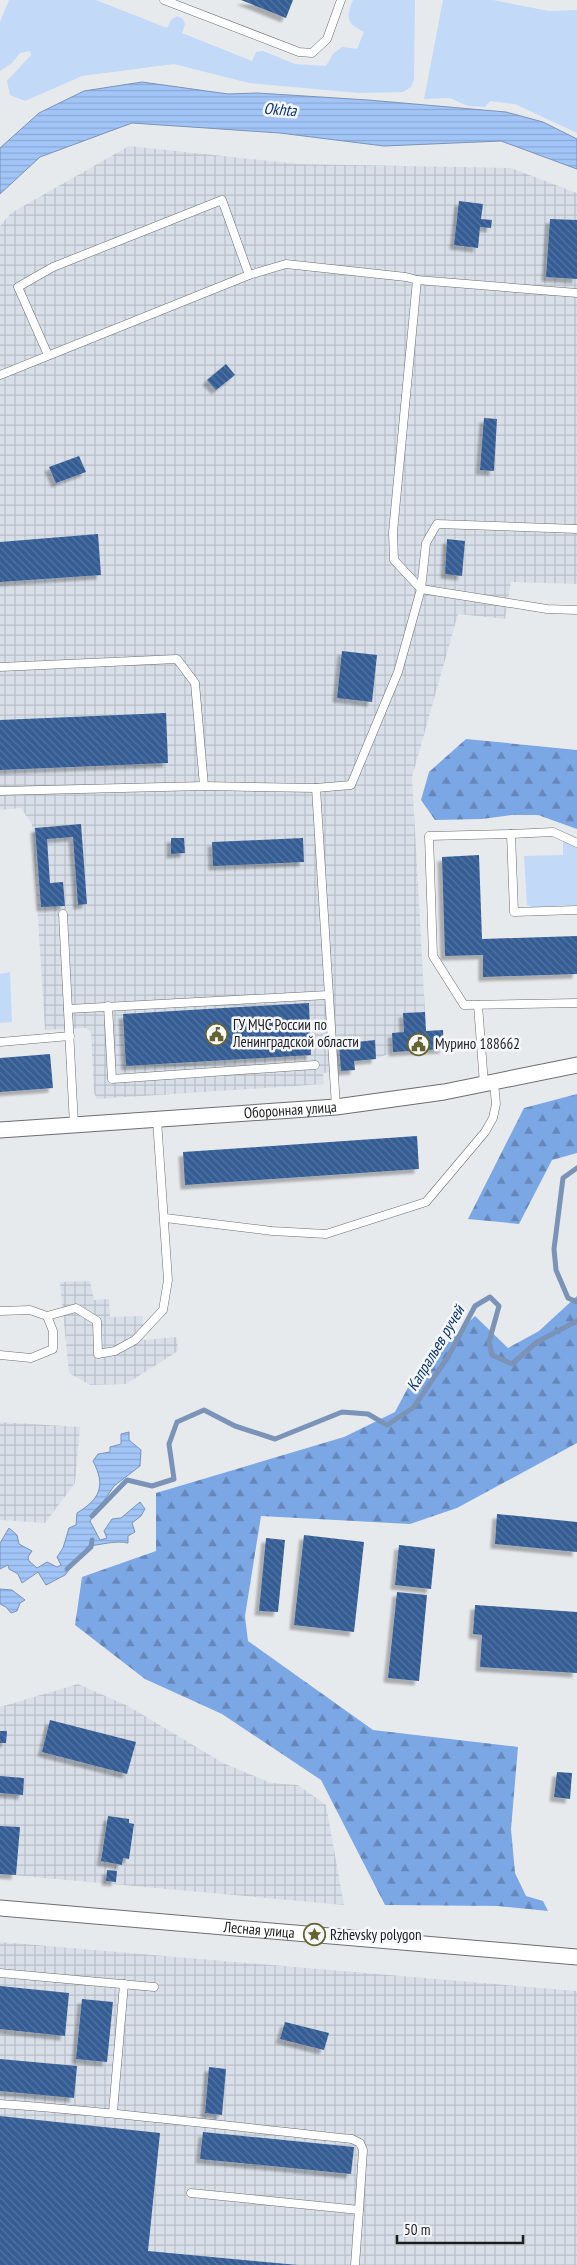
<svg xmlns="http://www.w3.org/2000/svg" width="577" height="2265" font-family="'PT Sans Narrow',sans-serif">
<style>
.industrial{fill:url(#industrial-grid)}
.green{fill:#c2d9f8}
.forest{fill:url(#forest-firs)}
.water{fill:url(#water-rules);stroke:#7a93b7}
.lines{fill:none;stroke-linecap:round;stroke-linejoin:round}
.stream{stroke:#7a93b7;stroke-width:5}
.building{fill:url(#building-back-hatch);filter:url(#shadow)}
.service-casing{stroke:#6c6e71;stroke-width:9}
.minor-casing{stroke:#6c6e71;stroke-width:17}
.service{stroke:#fff;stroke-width:8}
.minor{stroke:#fff;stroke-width:15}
.labels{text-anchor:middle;stroke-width:5;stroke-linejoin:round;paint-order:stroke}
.poi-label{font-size:15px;fill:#1c1d1e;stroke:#f5f7fb;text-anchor:start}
.street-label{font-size:15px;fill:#1c1d1e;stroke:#f5f7fb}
.water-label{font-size:16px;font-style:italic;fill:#0b356c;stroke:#f5f7fb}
</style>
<defs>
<pattern id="industrial-grid" width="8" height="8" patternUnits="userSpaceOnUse" patternTransform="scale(1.25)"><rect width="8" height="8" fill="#d8dfe9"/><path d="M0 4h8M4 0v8" fill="none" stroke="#b9bfc7"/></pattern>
<pattern id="forest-firs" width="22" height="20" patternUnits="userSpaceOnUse" patternTransform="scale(1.25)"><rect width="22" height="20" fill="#7ca7e5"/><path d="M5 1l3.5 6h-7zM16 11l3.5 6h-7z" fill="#6587b9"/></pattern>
<pattern id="water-rules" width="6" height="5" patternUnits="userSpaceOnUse" patternTransform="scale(1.25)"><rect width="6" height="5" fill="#a2c5f8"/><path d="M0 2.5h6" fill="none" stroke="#8ba9d4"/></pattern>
<pattern id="building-back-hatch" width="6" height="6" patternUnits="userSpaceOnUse" patternTransform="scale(1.25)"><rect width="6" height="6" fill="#355d95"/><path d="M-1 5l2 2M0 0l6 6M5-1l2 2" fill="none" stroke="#56749f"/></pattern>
<filter id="shadow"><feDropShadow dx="-4.5" dy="4.5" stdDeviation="1" flood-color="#0004"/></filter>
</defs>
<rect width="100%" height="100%" fill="#e7eaed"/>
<g class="industrial">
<polygon points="129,146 298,164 511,168 577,193 577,584 511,582 505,619 458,614 412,777 425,1012 403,1013 404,1032 393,1052 376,1059 354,1061 355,1070 323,1073 324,1084 97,1099 94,1093 91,1031 85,1028 45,1030 32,824 21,808 0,810 0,226 11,213"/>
<polygon points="90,1281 94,1300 109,1299 110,1317 143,1316 144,1340 177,1337 178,1351 126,1384 90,1385 69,1373 60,1282"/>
<polygon points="0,1422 80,1427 75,1483 45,1523 0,1520"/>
<polygon points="78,1684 128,1706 223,1763 271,1783 298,1785 326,1805 344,1905 0,1874 0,1707"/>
<polygon points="0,1942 577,1991 577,2265 0,2265"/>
</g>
<g class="green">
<path d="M9,0H96L167,28L171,20L177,16L183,19L185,24L182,33L252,61L256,52L263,51L295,64L326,66L333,54L342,47L357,49L364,32C346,23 346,18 353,0H415L414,80L411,87L403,92L359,93L249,83L174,64L82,76L25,101L10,95L7,81L31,55L30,51L20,53L12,63L0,71V22Z"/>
<polygon points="443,0 493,0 549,11 577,10 577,133 515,104 490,101 485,107 468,106 450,98 424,99"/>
<polygon points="563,839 577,847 577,905 532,907 527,905 524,856 563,855"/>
<polygon points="10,972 12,1022 0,1023 0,974"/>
</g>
<g class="forest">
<polygon points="466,739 577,750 577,829 538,815 511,815 482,819 435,820 421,800 429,772"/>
<polygon points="577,1094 577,1153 552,1160 519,1224 468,1219 524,1108"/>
<polygon points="577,1296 577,1443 457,1508 410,1524 261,1516 245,1616 248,1641 373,1730 518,1747 511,1829 515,1873 526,1896 543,1901 548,1911 498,1906 385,1905 321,1780 222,1714 145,1679 75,1625 82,1577 156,1551 156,1493 344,1437 395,1412 413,1378 475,1316 508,1348 539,1331"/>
</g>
<g class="water">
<polygon points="142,82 228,94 257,93 368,100 506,112 543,122 577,139 577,169 501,141 384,146 280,133 132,123 40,157 0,194 0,148 39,113 84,91"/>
<path d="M129,1432V1440L141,1450L140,1466L114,1486L90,1521L100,1540L107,1538L104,1531L112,1519L121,1518L140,1502L145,1509L141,1516L132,1523L135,1532L128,1536V1543C116,1540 101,1545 88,1546L65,1575L46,1585L38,1572L22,1583L18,1574L9,1569L8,1565L0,1569V1543L9,1528L17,1535L19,1544L32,1551L28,1557L29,1561L37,1568L47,1562L57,1567L61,1565L57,1557L63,1548L69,1528L76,1525L77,1513C100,1499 106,1486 93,1461L98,1454L110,1452V1447L121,1444V1434Z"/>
<polygon points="0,1589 12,1590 25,1600 20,1603 17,1611 11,1613 6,1607 0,1604"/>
</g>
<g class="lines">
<g class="stream">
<polyline points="577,1168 563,1178 554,1249 556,1270 568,1298 577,1302"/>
<polyline points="92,1516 127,1480 152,1486 174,1479 169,1444 177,1422 204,1410 235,1426 275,1439 342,1412 368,1414 387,1425 413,1408 448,1357 475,1306 490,1297 499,1306 489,1342 492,1355 512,1364 537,1342 577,1321"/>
<polyline points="67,1569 91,1547 92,1540"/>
</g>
</g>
<g class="building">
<polygon points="241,0 293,0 286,18"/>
<polygon points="459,201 483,204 481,219 492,220 491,228 480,227 478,248 454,245"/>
<polygon points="550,219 577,220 577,279 546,277"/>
<polygon points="226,364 235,375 216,390 207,380"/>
<polygon points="484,418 497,419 494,471 480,470"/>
<polygon points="79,456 86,472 56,483 49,467"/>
<polygon points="98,534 101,575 0,582 0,542"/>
<polygon points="447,539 465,541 462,576 445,574"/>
<polygon points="342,651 377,655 372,702 337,698"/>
<polygon points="166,713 168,763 0,770 0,720"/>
<polygon points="81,824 87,904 78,905 73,837 47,839 50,883 63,882 65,906 41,907 35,828"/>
<polygon points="171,838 184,838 185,853 171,854"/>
<polygon points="303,838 304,862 213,866 212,842"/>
<polygon points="479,855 482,939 577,936 577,974 483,977 483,955 445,956 442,857"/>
<polygon points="309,1003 311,1055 126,1066 123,1014"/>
<polygon points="425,1012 426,1031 443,1030 444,1049 393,1052 392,1033 404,1032 403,1013"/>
<polygon points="375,1040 376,1059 354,1061 355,1070 341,1071 339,1044"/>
<polygon points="50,1054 53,1088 0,1092 0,1058"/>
<polygon points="417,1136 419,1169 185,1185 183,1152"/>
<polygon points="497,1514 577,1522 577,1552 495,1544"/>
<polygon points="304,1535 364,1542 354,1632 294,1625"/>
<polygon points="266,1538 285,1540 278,1612 259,1611"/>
<polygon points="399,1545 435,1549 431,1589 395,1585"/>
<polygon points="397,1592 427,1595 419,1681 388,1678"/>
<polygon points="475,1605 577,1612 577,1673 480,1667 482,1635 473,1634"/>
<polygon points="50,1720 136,1742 127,1774 42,1752"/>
<polygon points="0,1731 7,1731 6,1743 0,1743"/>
<polygon points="557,1772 572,1773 570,1799 554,1797"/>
<polygon points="0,1776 24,1778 23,1795 0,1793"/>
<polygon points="108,1816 129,1819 129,1823 134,1824 129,1859 123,1858 122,1865 101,1861"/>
<polygon points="0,1826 20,1827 16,1875 0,1874"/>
<polygon points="107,1870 117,1871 116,1882 106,1881"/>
<polygon points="0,1986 69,1993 65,2036 0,2029"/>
<polygon points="82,1999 113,2002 107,2062 76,2059"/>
<polygon points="285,2022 329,2033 324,2050 280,2039"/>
<polygon points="0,2059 77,2066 74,2098 0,2091"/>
<polygon points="209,2067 226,2069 222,2115 205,2113"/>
<polygon points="0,2116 160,2133 148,2251 298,2265 0,2265"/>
<polygon points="203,2132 354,2147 351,2174 200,2159"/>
</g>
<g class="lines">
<defs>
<g id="service">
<polyline points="164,0 299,52 312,53 327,39 341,0"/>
<polyline points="417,280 577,293"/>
<polyline points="48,355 18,287 53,267 222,200 249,275"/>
<polyline points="0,375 249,275 286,264 406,277 417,280 393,532 394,560 421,589 547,609 577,610"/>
<polyline points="0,667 177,659 195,683 204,786"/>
<polyline points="0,791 204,786 316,788"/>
<polyline points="511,834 553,832 577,843"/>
<polyline points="577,910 514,912 511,834 429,836 433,956 464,1005 577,1003"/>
<polyline points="63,914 74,1125"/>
<polyline points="478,1005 484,1084"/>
<polyline points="108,1006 112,1079 315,1065"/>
<polyline points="68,1009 328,995"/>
<polyline points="0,1042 70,1036"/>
<polyline points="336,1107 316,788 351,785 398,672 421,589 426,543 437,524 577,529"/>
<polyline points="165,1218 272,1231 326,1234 426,1202 485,1132 493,1118 496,1104 494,1083"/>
<polyline points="0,1311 30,1310 47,1316 53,1331 53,1349 31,1358 0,1355"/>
<polyline points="47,1316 76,1308 97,1321 98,1354 115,1351 135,1340 163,1310 168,1280 157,1120"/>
<polyline points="0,1973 154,1987"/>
<path d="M0,2104C118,2112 235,2127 352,2139L360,2143L363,2150L359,2210"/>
<polyline points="113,2112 124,1984"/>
<polyline points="191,2193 359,2210 355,2265"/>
</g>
<g id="minor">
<path id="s1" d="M0,1130L336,1107L444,1092L577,1065"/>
<path id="s2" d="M0,1908L577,1957"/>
</g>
</defs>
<use href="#service" class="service-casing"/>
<use href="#minor" class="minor-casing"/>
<use href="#service" class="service"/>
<use href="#minor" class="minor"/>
</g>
<defs>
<symbol id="civic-ring" viewBox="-11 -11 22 22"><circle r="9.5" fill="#f5f7fb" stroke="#656431" stroke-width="1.5"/><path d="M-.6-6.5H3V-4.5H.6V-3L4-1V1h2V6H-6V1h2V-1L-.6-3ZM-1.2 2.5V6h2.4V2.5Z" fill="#656431"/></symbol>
<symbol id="sight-ring" viewBox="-11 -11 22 22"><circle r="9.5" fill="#f5f7fb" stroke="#656431" stroke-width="1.5"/><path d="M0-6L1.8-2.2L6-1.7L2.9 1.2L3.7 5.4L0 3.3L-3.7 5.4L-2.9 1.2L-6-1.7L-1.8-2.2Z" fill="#656431"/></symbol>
</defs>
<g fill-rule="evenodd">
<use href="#civic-ring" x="204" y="1022" width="25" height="25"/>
<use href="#civic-ring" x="406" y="1032" width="25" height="25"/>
<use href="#sight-ring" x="302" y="1922" width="25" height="25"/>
</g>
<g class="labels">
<g class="poi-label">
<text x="233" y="1030">ГУ МЧС России по<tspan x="233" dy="17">Ленинградской области</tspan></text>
<text x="435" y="1049">Мурино 188662</text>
<text x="330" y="1940">Rzhevsky polygon</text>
</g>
<g class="street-label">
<text dy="5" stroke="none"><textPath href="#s1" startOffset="291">Оборонная улица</textPath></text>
<text dy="5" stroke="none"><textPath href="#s2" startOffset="260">Лесная улица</textPath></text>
</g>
<g class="water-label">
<text transform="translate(280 109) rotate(4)" y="6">Okhta</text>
<text transform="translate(435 1348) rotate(-59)" y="6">Капральев ручей</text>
</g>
</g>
<path d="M397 2235v8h126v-8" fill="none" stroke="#1c1d1e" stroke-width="2.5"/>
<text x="404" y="2235" font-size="15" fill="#1c1d1e" stroke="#f5f7fb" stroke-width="4" paint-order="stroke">50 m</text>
</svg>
